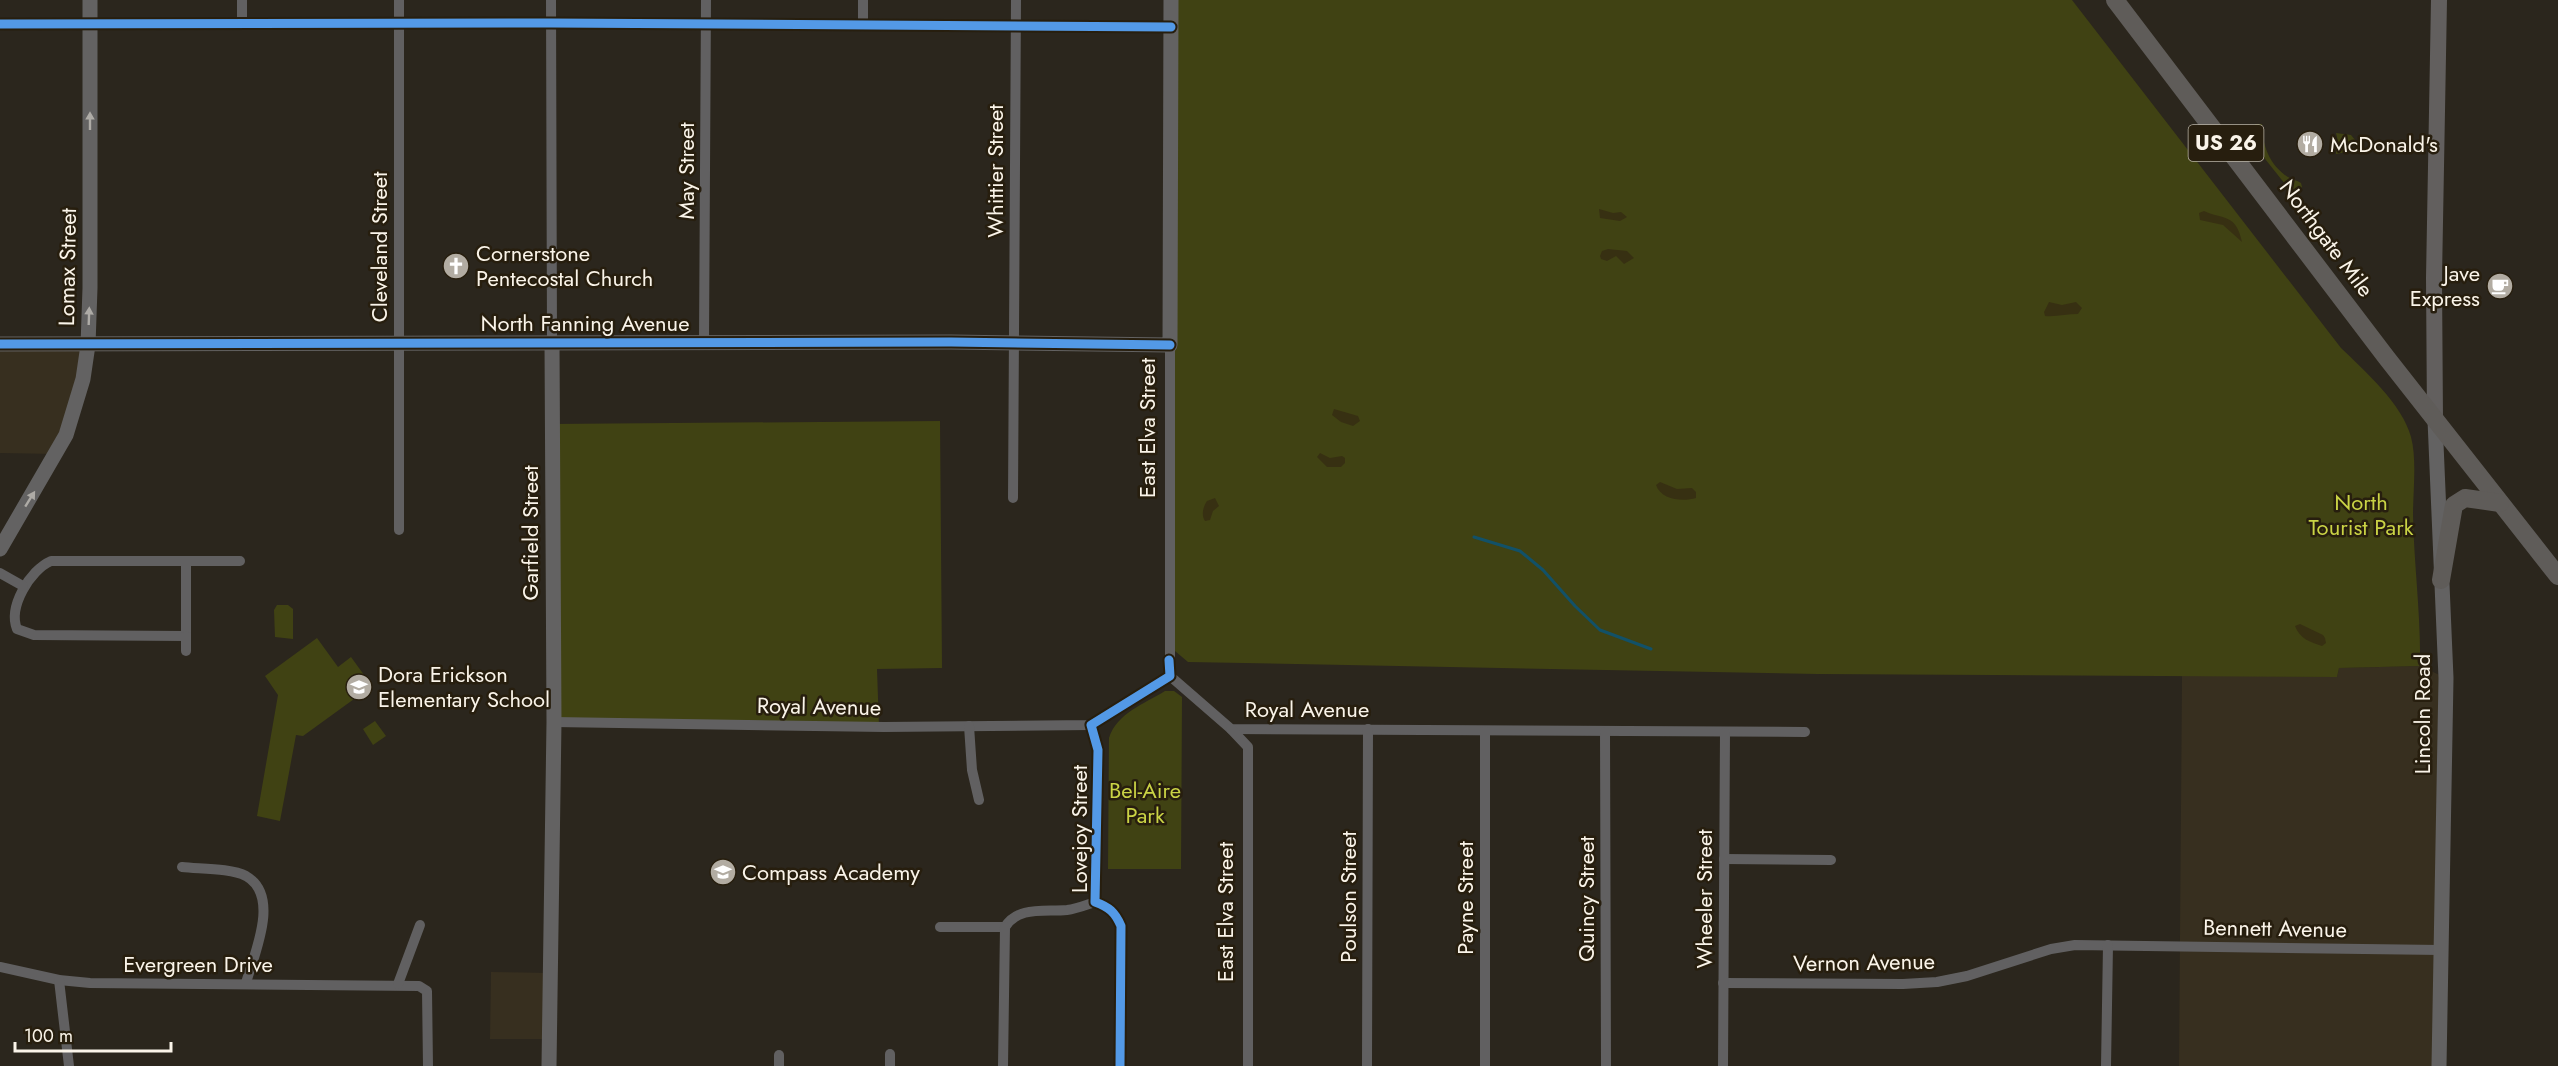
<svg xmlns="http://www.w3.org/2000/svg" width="2558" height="1066" font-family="Jost,sans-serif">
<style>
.commercial{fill:#372f1f}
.green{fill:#404213}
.sand{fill:#373012}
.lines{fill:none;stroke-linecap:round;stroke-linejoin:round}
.stream{stroke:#125168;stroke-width:3}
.street{stroke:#616061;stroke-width:10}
.secondary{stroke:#636262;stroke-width:15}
.primary{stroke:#625f5e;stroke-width:16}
.highway{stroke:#5f5c59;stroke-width:18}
.cycleway-casing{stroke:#271e0e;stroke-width:13}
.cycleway{stroke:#5399e6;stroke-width:9}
.oneway{fill:#aeaba6}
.labels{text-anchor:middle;stroke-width:5;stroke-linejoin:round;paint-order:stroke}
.shield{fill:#271e0e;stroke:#bbb4a7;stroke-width:1.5}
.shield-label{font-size:21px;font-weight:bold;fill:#faf4e9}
.poi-label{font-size:22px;fill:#faf4e9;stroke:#271e0e;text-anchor:start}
.street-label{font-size:22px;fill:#faf4e9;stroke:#271e0e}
.park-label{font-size:22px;fill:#cad345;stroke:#271e0e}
</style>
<rect width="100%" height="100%" fill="#2b261d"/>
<g class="commercial">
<polygon points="0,344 88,345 57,454 0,453"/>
<polygon points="2420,666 2446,678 2439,1066 2179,1066 2182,675 2337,677 2339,668"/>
<polygon points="491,972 550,973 549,1039 490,1039"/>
</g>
<g class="green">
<path d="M1172,0H2072L2341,348C2364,370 2403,405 2411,437C2417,459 2413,492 2413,515C2414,566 2421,615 2420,666L2339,668L2337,677L1818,674L1188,662L1169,646Z"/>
<path d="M2255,124H2262C2262,144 2269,165 2288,177C2292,180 2297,180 2301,183L2302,187L2293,194L2254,145Z"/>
<path d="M2336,133L2351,135L2355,140C2354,149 2344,153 2336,154V146H2339Z"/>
<polygon points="940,421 942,668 877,669 879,727 554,722 552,424"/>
<polygon points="277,605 288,605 293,609 293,639 275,637 274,610"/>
<polygon points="317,638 338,667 351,657 372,686 303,736 296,735 280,821 257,816 278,695 265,676"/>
<path d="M1165,691H1174L1182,697L1181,869H1108L1109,738C1117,713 1144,704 1165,691Z"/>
<polygon points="375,721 386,736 373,745 363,729"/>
</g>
<g class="sand">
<polygon points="1599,209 1613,213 1621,212 1627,217 1620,221 1600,218"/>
<path d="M2204,211C2223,220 2236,213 2242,242L2223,225L2200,220L2199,213Z"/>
<polygon points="1608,249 1627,251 1634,258 1624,264 1616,256 1607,261 1601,259 1600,256 1602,251"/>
<path d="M2049,302L2062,305L2076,302L2082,308L2078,314C2067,314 2056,317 2045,316L2044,312Z"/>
<polygon points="1334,409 1358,416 1360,421 1353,426 1341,422 1332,415"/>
<polygon points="1320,453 1330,458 1342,456 1345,458 1345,463 1341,467 1327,467 1317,457"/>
<path d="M1660,482L1677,489L1692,488L1696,492V498C1683,502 1661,500 1656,485Z"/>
<path d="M1215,498L1219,506L1213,511L1210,520L1205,521C1201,515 1203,507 1207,501Z"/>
<path d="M2300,624L2323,635L2325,638L2326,643L2322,646C2310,642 2300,639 2295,626Z"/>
</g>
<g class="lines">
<polyline class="stream" points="1474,537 1520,551 1543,570 1575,606 1600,630 1651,649"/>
<g class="street">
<polyline points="242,0 242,24"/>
<polyline points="399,0 399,530"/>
<polyline points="551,0 552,342"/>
<polyline points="863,0 863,24"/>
<polyline points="0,24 551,23 1171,27"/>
<polyline points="704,342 706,0"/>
<polyline points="1170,345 1170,676"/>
<polyline points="1013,498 1016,0"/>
<path d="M186,561V636L34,635L17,629C8,607 30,570 51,561H240"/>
<polyline points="0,573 23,586"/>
<polyline points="186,636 186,651"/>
<polyline points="1170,676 1231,729 1805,732"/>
<polyline points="554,722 884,727 1091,725 1170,676"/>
<polyline points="1091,725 1098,750 1095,902"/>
<polyline points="969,726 972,770 979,800"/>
<polyline points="1231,729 1248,747 1248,1066"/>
<polyline points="1605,732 1606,1066"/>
<polyline points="1724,859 1831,860"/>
<path d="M182,867C199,869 231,868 246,876C281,896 254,954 246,983"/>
<path d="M1095,902C1109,907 1115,912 1121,926L1120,1066"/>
<path d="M940,927H1005C1018,906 1044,912 1067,910C1076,909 1086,905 1095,902"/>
<polyline points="0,967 59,980 90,983 419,986 427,991 428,1066"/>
<polyline points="59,980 69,1066"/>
<polyline points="1723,983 1903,984 1937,982 1967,976 2051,949 2075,945 2441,950"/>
<polyline points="398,984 420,925"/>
<polyline points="779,1055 779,1066"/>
<polyline points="890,1066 890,1054"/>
<polyline points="1003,1066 1005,927"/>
<polyline points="1367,1066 1368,729"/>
<polyline points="1485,1066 1485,731"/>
<polyline points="1723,1066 1725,733"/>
<polyline points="2106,1066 2108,945"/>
</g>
<g class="secondary">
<polyline points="0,344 951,342 1170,345 1171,0"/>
<polyline points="2435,420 2446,678 2439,1066"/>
<polyline points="0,549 66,435 83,379 88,345 90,288 90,0"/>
<polyline points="549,1066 554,722 552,342"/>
</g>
<polyline class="primary" points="2435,420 2434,278 2439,0"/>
<g class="highway">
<polyline points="2115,0 2386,357 2558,576"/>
<polyline points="2441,580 2454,505 2465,498 2500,503"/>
</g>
<defs>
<g id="cycleway">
<polyline points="0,24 551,23 1171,27"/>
<polyline points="0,344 951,342 1170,345"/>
<path d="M1120,1066L1121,926C1115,912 1109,907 1095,902L1098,750L1091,725L1170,676L1169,660"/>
</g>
</defs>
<use href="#cycleway" class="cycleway-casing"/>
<use href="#cycleway" class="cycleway"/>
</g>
<defs><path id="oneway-solid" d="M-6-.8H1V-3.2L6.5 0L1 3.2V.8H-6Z" transform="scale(1.5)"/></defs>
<g class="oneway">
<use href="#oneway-solid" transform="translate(90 121) rotate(-90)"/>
<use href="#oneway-solid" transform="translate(89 316) rotate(-88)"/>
<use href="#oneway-solid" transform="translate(30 499) rotate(-58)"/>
</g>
<defs>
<symbol id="restaurant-disc" viewBox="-11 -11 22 22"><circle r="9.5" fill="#b2aca2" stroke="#271e0e"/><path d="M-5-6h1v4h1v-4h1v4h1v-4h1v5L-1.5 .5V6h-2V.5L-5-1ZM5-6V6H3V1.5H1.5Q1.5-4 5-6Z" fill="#fff"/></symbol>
<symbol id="church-disc" viewBox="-11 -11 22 22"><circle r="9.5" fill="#b2aca2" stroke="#271e0e"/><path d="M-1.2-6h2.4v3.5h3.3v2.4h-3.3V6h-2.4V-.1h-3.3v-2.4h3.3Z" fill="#fff"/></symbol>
<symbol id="cafe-disc" viewBox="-11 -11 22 22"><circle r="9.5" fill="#b2aca2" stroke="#271e0e"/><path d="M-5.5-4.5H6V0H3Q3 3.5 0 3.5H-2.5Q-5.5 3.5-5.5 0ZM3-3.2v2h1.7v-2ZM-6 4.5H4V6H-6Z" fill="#fff"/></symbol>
<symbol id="school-disc" viewBox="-11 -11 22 22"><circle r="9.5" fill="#b2aca2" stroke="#271e0e"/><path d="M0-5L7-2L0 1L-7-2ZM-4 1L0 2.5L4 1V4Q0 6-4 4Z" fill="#fff"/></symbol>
</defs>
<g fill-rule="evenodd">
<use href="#restaurant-disc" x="2295" y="129" width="30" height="30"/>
<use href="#church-disc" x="441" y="251" width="30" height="30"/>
<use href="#cafe-disc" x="2485" y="271" width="30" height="30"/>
<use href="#school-disc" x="344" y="672" width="30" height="30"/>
<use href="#school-disc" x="708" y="857" width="30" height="30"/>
</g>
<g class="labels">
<rect class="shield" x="2188.5" y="125" width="75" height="36" rx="4.5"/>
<g class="shield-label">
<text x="2226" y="150">US 26</text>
</g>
<g class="poi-label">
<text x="2330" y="152">McDonald's</text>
<text x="476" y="261">Cornerstone<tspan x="476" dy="25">Pentecostal Church</tspan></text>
<text x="2480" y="281" text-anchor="end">Jave<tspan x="2480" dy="25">Express</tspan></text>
<text x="378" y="682">Dora Erickson<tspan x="378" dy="25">Elementary School</tspan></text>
<text x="742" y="880">Compass Academy</text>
</g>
<g class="street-label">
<text transform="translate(686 171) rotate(-90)" y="8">May Street</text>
<text transform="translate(995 171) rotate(-90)" y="8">Whittier Street</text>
<text transform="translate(2327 238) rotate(53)" y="8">Northgate Mile</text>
<text transform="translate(379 247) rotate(-90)" y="8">Cleveland Street</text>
<text transform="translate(67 267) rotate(-89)" y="8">Lomax Street</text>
<text x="585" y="331">North Fanning Avenue</text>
<text transform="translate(1147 428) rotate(-90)" y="8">East Elva Street</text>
<text transform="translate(530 533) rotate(-90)" y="8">Garfield Street</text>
<text transform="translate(819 706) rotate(1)" y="8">Royal Avenue</text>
<text x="1307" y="717">Royal Avenue</text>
<text transform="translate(2422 714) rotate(-90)" y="8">Lincoln Road</text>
<text transform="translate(1079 829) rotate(-90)" y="8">Lovejoy Street</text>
<text transform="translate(1348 897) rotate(-90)" y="8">Poulson Street</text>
<text transform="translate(1465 898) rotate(-90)" y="8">Payne Street</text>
<text transform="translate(1586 899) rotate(-90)" y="8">Quincy Street</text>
<text transform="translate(1704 899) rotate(-90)" y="8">Wheeler Street</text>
<text transform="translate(1225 912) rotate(-90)" y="8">East Elva Street</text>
<text transform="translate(2275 928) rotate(1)" y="8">Bennett Avenue</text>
<text transform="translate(1864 962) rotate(-1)" y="8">Vernon Avenue</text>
<text x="198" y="972">Evergreen Drive</text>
</g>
<g class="park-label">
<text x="2361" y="510">North<tspan x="2361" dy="25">Tourist Park</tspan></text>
<text x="1145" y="798">Bel-Aire<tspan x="1145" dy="25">Park</tspan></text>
</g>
</g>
<path d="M15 1042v9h156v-9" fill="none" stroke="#faf4e9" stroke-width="3"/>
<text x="24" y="1042" font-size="18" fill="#faf4e9" stroke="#271e0e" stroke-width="4.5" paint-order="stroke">100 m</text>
</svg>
